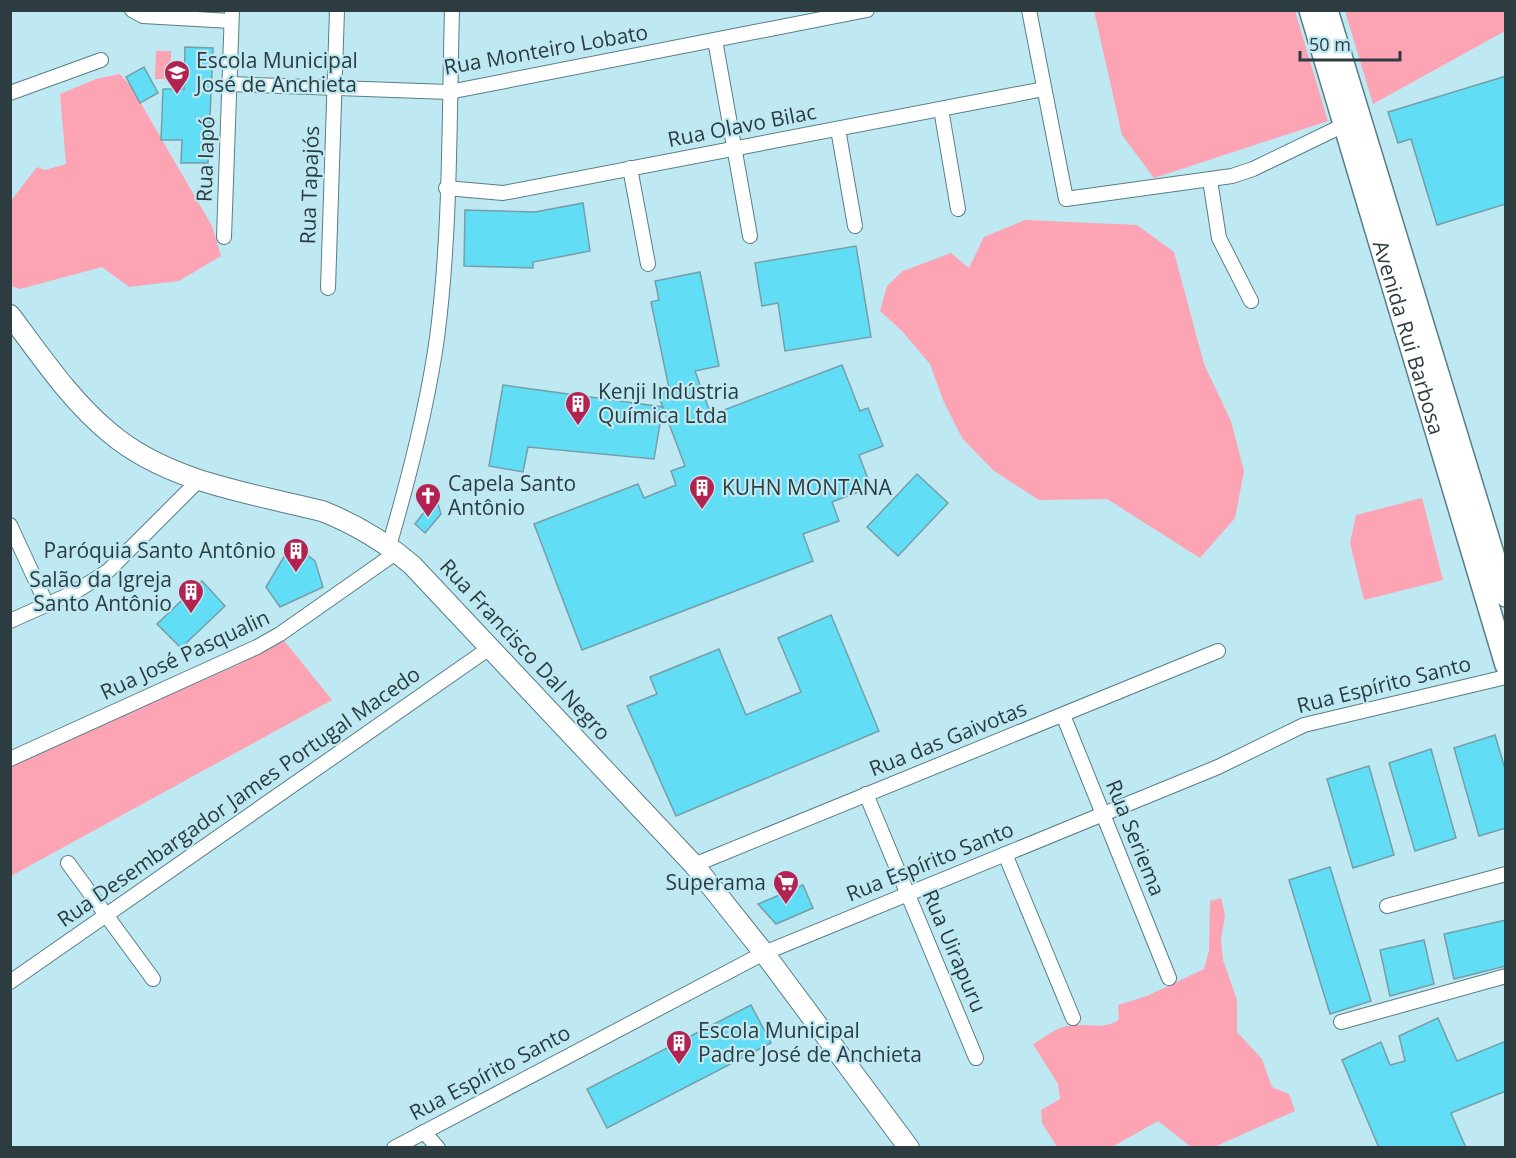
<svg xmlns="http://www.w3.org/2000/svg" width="1516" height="1158" font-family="'Open Sans',sans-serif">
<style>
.green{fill:#fca3b4}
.building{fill:#61ddf6;stroke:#769ea7;stroke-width:1.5}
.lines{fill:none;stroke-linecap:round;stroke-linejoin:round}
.street-casing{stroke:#587e87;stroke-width:16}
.secondary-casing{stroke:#587e87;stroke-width:22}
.primary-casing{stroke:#587e87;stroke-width:24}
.street{stroke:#fff;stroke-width:14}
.secondary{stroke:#fff;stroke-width:20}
.primary{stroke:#fff;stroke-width:21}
.labels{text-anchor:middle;stroke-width:4.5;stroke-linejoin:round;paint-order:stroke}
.street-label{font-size:21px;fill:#2c3c40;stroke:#bfe9f2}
.poi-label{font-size:21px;fill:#2c3c40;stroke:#bfe9f2;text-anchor:start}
</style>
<rect width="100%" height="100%" fill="#bfe9f2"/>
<g class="green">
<polygon points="1094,11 1295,11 1328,121 1154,178 1122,135"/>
<polygon points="1345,11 1505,11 1505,31 1373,104"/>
<polygon points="156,51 171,51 171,79 155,79"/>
<polygon points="120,74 132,88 212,226 221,256 179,281 129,287 102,267 20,289 11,286 10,202 37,167 45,170 66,164 60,94 96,79"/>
<polygon points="1025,220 1137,225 1174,252 1204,364 1231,421 1244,471 1235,518 1200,558 1107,499 1039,500 994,471 962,438 943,400 930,364 902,331 880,311 887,286 903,271 951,253 969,268 984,237"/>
<polygon points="1422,498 1443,580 1364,600 1350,543 1356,515"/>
<polygon points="282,638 332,700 11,876 10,764 240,664"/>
<path d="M1221,898L1225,915L1221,940L1223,960L1237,1000V1032L1262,1059L1272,1087L1289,1094L1295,1111L1214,1147H1191L1158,1121L1112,1147H1057L1042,1123L1041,1110L1060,1099L1058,1084L1033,1044C1042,1039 1053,1030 1063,1027C1082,1021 1104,1032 1119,1019L1118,1005L1147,996L1204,969L1209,951L1210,901Z"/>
</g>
<g class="building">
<polygon points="185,47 213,48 208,163 181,163 182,140 161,140 163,89 184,89"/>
<polygon points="144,67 158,93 140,103 126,77"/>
<polygon points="1506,76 1506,204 1437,225 1411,139 1398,143 1388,112"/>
<polygon points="583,203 590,251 533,262 533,268 464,266 465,210 535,212"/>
<polygon points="856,246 871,337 785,351 778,303 762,306 755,263"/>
<polygon points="700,272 719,366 695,371 711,415 842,365 860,411 868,408 883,446 859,455 871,487 832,502 839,521 803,534 813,561 582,650 534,524 638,484 644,498 676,485 671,471 685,466 657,392 669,388 651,302 659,300 655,281"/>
<polygon points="503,385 663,407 654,459 528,447 523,472 489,466"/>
<polygon points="917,474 948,503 898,556 867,527"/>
<polygon points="431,503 438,504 441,514 425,533 415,524"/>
<polygon points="292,543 315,561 323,587 280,607 266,587"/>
<polygon points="202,581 225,606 181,648 157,624"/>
<polygon points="831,615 879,731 676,816 627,706 657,694 650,677 719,649 746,715 801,692 778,638"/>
<polygon points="1495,735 1506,772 1506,828 1479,836 1454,748"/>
<polygon points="1431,749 1456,838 1415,851 1389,763"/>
<polygon points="1369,766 1394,855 1353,868 1327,779"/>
<polygon points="1330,867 1371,1001 1330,1014 1289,880"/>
<polygon points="803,885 813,908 776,924 758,904"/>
<polygon points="1506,920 1506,966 1454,979 1444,934"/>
<polygon points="1424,940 1434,984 1390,996 1380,950"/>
<polygon points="751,1005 771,1043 607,1128 587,1089"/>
<polygon points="1438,1018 1457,1061 1506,1041 1506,1091 1451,1113 1466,1148 1379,1148 1342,1060 1381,1042 1390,1065 1405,1061 1399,1036"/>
</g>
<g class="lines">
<defs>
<g id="street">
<polyline points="132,10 143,16 231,21"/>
<polyline points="1029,10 1066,199 1232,176 1253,169 1344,125"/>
<polyline points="715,40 750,236"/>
<polyline points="229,84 449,92 867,10"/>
<polyline points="10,93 101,60"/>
<polyline points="941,109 958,209"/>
<polyline points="838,129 855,226"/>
<polyline points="630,168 648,264"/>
<polyline points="1210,180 1219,238 1251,301"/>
<polyline points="446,188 503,193 1044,89"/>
<polyline points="224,237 232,10"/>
<polyline points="328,288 337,10"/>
<polyline points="10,525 47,605"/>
<path d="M389,546C409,478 427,409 437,338C451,230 449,119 452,10"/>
<polyline points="10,621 75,592 108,571 200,479"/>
<polyline points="1063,715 1169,978"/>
<polyline points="10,759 257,647 280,634 397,552"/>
<polyline points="866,794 976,1058"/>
<polyline points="1005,854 1073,1018"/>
<polyline points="68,863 153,979"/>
<polyline points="694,865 1218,651"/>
<polyline points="1387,906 1506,874"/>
<polyline points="10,982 491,647"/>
<polyline points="1341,1022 1506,976"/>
<polyline points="424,1132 438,1148"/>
<polyline points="394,1148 764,953 1218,767 1304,725 1506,677"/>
</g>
<path id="secondary" d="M10,315C41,356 70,400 110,433C168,482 250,493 322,511C355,524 385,542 412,565L694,865L764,953L909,1148"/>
<g id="primary">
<path id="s1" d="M1310,10L1506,665"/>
<polyline points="1327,10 1506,596"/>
</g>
</defs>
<use href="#street" class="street-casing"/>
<use href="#secondary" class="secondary-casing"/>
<use href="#primary" class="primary-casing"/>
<use href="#street" class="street"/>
<use href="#secondary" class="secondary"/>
<use href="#primary" class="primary"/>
</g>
<defs>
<symbol id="school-pin" viewBox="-11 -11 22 30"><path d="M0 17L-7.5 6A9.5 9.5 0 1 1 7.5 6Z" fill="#b32352" stroke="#bfe9f2"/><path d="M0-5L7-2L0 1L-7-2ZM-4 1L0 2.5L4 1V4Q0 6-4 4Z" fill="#fff"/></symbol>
<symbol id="building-pin" viewBox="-11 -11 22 30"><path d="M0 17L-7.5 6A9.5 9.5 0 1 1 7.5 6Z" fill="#b32352" stroke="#bfe9f2"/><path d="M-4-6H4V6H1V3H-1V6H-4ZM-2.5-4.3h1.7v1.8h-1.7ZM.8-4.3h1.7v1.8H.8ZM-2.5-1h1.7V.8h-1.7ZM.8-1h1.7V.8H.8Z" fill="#fff"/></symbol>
<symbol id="church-pin" viewBox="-11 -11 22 30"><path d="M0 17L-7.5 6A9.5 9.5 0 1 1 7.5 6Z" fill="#b32352" stroke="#bfe9f2"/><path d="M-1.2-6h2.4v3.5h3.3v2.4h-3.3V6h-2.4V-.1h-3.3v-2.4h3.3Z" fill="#fff"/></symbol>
<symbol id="supermarket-pin" viewBox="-11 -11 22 30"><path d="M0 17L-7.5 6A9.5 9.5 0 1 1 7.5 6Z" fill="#b32352" stroke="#bfe9f2"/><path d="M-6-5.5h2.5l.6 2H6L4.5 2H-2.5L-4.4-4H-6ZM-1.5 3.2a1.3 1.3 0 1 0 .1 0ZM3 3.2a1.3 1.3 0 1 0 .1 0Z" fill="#fff"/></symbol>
</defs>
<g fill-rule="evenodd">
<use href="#school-pin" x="162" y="58" width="30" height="40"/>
<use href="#building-pin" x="563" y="389" width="30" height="40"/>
<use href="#building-pin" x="687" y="473" width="30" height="40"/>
<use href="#church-pin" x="413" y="481" width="30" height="40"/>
<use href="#building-pin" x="281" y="536" width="30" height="40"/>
<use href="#building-pin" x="176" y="577" width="30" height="40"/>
<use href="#supermarket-pin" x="771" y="868" width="30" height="40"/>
<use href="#building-pin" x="664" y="1028" width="30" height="40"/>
</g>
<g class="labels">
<g class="street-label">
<text transform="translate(546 50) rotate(-10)" y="7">Rua Monteiro Lobato</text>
<text transform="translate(742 126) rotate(-11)" y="7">Rua Olavo Bilac</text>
<text transform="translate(206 159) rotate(-88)" y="7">Rua Iapó</text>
<text transform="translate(310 185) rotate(-88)" y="7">Rua Tapajós</text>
<text dy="7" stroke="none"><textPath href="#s1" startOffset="342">Avenida Rui Barbosa</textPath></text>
<text transform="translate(525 650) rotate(47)" y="7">Rua Francisco Dal Negro</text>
<text transform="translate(185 655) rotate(-25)" y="7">Rua José Pasqualin</text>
<text transform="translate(1384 685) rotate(-14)" y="7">Rua Espírito Santo</text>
<text transform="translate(948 739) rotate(-22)" y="7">Rua das Gaivotas</text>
<text transform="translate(239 797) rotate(-35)" y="7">Rua Desembargador James Portugal Macedo</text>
<text transform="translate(1135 838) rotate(68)" y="7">Rua Seriema</text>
<text transform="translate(930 862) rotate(-22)" y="7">Rua Espírito Santo</text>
<text transform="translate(954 951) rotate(67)" y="7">Rua Uirapuru</text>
<text transform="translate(490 1073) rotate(-28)" y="7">Rua Espírito Santo</text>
</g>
<g class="poi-label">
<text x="196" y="68">Escola Municipal<tspan x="196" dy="24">José de Anchieta</tspan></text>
<text x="598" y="399">Kenji Indústria<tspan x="598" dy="24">Química Ltda</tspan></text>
<text x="448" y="491">Capela Santo<tspan x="448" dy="24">Antônio</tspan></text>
<text x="722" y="495">KUHN MONTANA</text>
<text x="276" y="558" text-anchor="end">Paróquia Santo Antônio</text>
<text x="172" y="587" text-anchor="end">Salão da Igreja<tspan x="172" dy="24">Santo Antônio</tspan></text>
<text x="766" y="890" text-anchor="end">Superama</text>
<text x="698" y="1038">Escola Municipal<tspan x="698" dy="24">Padre José de Anchieta</tspan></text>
</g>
</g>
<rect width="1516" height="1158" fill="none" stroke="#2c3c40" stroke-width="24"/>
<path d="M1300 51v9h100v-9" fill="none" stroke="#2c3c40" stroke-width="3"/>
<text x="1309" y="51" font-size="18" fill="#2c3c40" stroke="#bfe9f2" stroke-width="4.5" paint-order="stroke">50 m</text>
</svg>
